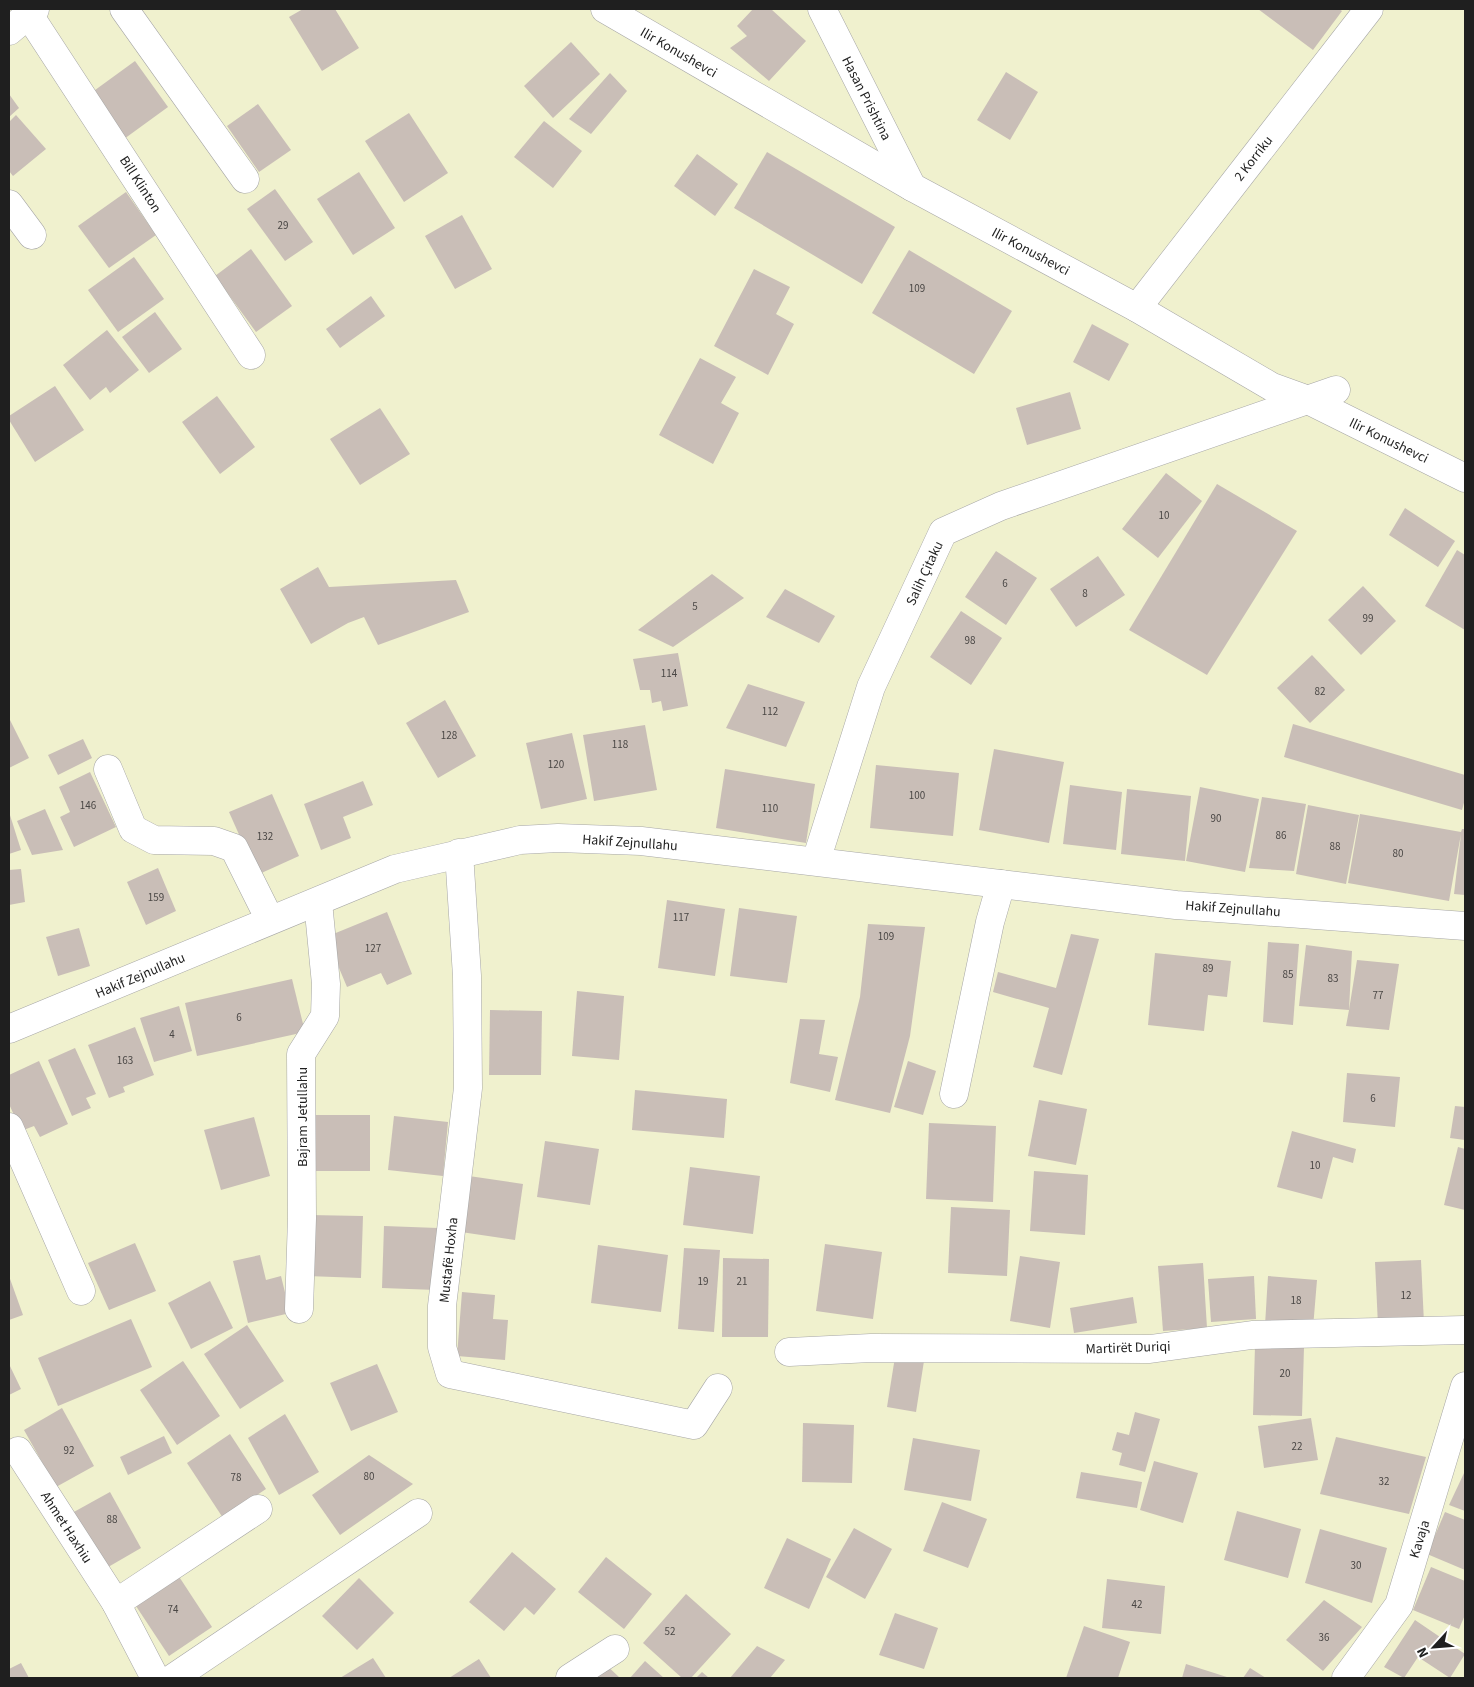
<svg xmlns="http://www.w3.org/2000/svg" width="1474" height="1687" font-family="'Source Sans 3',sans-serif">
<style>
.farmland{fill:#f0f1ce}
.building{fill:#c9beb7}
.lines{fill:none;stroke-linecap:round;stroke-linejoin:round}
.minor-casing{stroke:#a6a6a6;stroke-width:29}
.minor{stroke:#fff;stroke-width:28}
.labels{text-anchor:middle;stroke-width:4;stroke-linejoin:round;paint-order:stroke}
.number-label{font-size:11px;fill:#4a4745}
.street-label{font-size:14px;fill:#1f1f1f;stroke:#fff}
</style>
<rect width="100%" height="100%" fill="#f1ece5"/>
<rect class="farmland" x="9" y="9" width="1456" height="1669"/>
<g class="building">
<polygon points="303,9 335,9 359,48 322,71 289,17"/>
<polygon points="753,9 771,9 806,41 769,81 730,48 747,36 737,26"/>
<polygon points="1258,9 1339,9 1342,11 1313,50"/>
<polygon points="571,42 600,74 553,118 524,86"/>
<polygon points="135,61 168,107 124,139 91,93"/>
<polygon points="1006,72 1038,92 1010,140 977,120"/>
<polygon points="610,73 627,91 591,134 569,119"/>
<polygon points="9,94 19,108 9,117"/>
<polygon points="258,104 291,150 259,172 227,126"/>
<polygon points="409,113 448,173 404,202 365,141"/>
<polygon points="16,115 46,149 13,176 9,171 9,122"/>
<polygon points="544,121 582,151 553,188 514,157"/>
<polygon points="767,152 895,227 862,284 734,208"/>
<polygon points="697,154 738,184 715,216 674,186"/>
<polygon points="359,172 395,228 353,255 317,199"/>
<polygon points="275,189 313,242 285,261 247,209"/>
<polygon points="126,192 156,235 109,268 78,226"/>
<polygon points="462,215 492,269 455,289 425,236"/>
<polygon points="251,249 292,306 256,332 215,276"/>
<polygon points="909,250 1012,311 974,374 872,313"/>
<polygon points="134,257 164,299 118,332 88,290"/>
<polygon points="754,269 790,287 776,314 794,324 768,375 714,346"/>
<polygon points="371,296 385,316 340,348 326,329"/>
<polygon points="155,312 182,349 149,373 122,337"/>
<polygon points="1092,324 1129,344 1109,381 1073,362"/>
<polygon points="107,330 139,370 110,393 106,387 90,400 63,365"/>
<polygon points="700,358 736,377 721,403 739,413 713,464 659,435"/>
<polygon points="55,386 84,430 35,462 9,420 9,416"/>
<polygon points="1070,392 1081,429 1027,445 1016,408"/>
<polygon points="217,396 255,447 220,474 182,422"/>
<polygon points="380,408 410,454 360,485 330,439"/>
<polygon points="1166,473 1202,501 1158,558 1122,529"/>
<polygon points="1217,484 1297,531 1207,675 1129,630"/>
<polygon points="1405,508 1455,541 1438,567 1389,535"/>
<polygon points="1457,550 1465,555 1465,630 1425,606"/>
<polygon points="996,551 1037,578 1006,625 965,597"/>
<polygon points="1098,556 1125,595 1076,627 1050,589"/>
<polygon points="318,567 329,587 456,580 469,612 378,645 364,617 348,623 311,644 280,589"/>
<polygon points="712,574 744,598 673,647 638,630"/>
<polygon points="1363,586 1396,621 1361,655 1328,620"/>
<polygon points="785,589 835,616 819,643 766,617"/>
<polygon points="961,611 1002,638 971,685 930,657"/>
<polygon points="678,653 688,706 663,711 661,701 652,703 650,690 640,690 633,659"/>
<polygon points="1312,655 1345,690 1310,723 1277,688"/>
<polygon points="748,684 805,702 786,747 726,728"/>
<polygon points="445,700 476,756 438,778 406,723"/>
<polygon points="9,718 29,758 9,768"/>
<polygon points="1293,724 1465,775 1465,799 1462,810 1284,757"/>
<polygon points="645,725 657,790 594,801 583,735"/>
<polygon points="572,733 587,799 541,809 526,743"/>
<polygon points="83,739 92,758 58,775 48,755"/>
<polygon points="994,749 1064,762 1049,843 979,830"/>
<polygon points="876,765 959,773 953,836 870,828"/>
<polygon points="725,769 815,784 806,843 716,828"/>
<polygon points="90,772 116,827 74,847 60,817 70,812 59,787"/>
<polygon points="363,781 373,805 343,817 351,838 321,850 304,804"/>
<polygon points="1070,785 1122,792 1116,850 1063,844"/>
<polygon points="1200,787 1259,799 1245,872 1186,861"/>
<polygon points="1127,789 1191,796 1185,861 1121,854"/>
<polygon points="272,794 299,856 257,875 229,812"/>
<polygon points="1262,797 1306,804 1294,871 1249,868"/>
<polygon points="1308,805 1359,815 1346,884 1296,874"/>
<polygon points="45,809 63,850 32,855 17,821"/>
<polygon points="9,812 21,850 9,854"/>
<polygon points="1360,814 1461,832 1462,829 1465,829 1465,895 1454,894 1461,834 1449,901 1348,883"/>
<polygon points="158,868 176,911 146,925 127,882"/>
<polygon points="21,869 25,902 9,905 9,870"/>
<polygon points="667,900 725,909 715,976 658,968"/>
<polygon points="739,908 797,916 787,983 730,976"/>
<polygon points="387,912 412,974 387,985 381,973 347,987 326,937"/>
<polygon points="868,924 925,927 910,1036 890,1113 835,1100 860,997"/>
<polygon points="79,928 90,966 58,976 46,937"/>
<polygon points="1071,934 1099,939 1062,1075 1033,1067 1049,1008 993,992 998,972 1056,988"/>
<polygon points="1268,942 1299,944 1293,1025 1263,1022"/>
<polygon points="1306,945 1352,951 1349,1010 1357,960 1399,964 1389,1030 1346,1026 1349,1010 1299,1006"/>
<polygon points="1155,953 1231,961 1227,997 1208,995 1204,1031 1148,1025"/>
<polygon points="292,979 305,1032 197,1056 185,1003"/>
<polygon points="577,991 624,996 619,1060 572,1056"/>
<polygon points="179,1006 192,1051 154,1062 140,1018"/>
<polygon points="490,1010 542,1011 541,1075 489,1075"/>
<polygon points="800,1019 825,1020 819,1054 838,1057 830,1092 790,1083"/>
<polygon points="135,1027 154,1075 123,1087 125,1092 109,1098 88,1045"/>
<polygon points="75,1048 96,1094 86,1098 91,1108 72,1116 48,1060"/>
<polygon points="39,1061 68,1124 40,1137 34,1126 21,1131 9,1104 9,1075"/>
<polygon points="908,1061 936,1071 923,1115 894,1107"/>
<polygon points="1347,1073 1400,1077 1395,1127 1343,1122"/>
<polygon points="635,1090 727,1099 724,1138 632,1130"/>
<polygon points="1039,1100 1087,1109 1076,1165 1028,1156"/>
<polygon points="1455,1106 1465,1107 1465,1140 1450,1138"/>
<rect x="310" y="1115" width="60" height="56"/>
<polygon points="394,1116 448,1122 443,1176 388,1170"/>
<polygon points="254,1117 270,1176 221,1190 204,1130"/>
<polygon points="929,1123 996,1126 993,1202 926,1199"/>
<polygon points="1292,1131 1356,1149 1353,1163 1333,1157 1322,1199 1277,1187"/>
<polygon points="545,1141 599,1149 590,1205 537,1197"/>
<polygon points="1458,1147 1465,1149 1465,1210 1444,1205"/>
<polygon points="690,1167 760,1176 753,1234 683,1225"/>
<polygon points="1034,1171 1088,1175 1085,1235 1030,1231"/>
<polygon points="469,1176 523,1184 515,1240 461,1232"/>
<polygon points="951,1207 1010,1210 1007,1276 948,1273"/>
<polygon points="309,1215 363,1216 361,1278 307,1276"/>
<polygon points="384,1226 438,1228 436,1290 382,1288"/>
<polygon points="135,1243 156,1291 109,1310 88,1263"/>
<polygon points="825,1244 882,1252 873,1319 816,1311"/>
<polygon points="598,1245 668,1255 661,1312 591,1303"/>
<polygon points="684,1248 720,1250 714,1332 678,1329"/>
<polygon points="260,1255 266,1280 281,1276 290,1313 248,1323 233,1261"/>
<polygon points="1020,1256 1060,1262 1050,1328 1010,1321"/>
<polygon points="723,1258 769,1259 768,1337 722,1337"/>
<polygon points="1421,1260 1424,1323 1378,1325 1375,1262"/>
<polygon points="1203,1263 1207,1328 1163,1331 1158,1266"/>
<polygon points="9,1276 23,1315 9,1320"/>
<polygon points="1254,1276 1256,1319 1211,1322 1208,1279"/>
<polygon points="1268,1276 1317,1280 1313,1328 1265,1325"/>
<polygon points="210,1281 233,1328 191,1349 168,1303"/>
<polygon points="462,1292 495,1295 493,1319 508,1320 505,1360 457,1356"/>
<polygon points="1133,1297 1137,1323 1074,1333 1070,1308"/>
<polygon points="131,1319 152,1367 58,1406 38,1358"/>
<polygon points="247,1325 284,1381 240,1409 204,1354"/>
<polygon points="1255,1346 1304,1347 1302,1416 1253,1415"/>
<polygon points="895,1357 924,1361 916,1412 887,1407"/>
<polygon points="183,1361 220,1416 177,1445 140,1390"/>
<polygon points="9,1364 21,1389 9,1395"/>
<polygon points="377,1364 398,1412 351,1431 330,1383"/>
<polygon points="62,1408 94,1466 56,1487 24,1430"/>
<polygon points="1135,1412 1160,1419 1145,1472 1119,1465 1122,1453 1112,1450 1117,1432 1129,1435"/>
<polygon points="285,1414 319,1472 279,1495 248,1438"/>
<polygon points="1311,1418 1318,1460 1264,1468 1258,1426"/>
<polygon points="803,1423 854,1425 852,1483 802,1482"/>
<polygon points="230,1434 266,1489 223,1518 187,1463"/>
<polygon points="164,1436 172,1453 128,1475 120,1457"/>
<polygon points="1336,1437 1426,1457 1409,1514 1320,1494"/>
<polygon points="913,1438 980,1450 971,1501 904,1490"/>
<polygon points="369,1455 413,1484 340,1535 312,1495"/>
<polygon points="1154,1461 1198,1473 1183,1523 1140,1510"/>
<polygon points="1465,1471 1465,1511 1449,1505"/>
<polygon points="1081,1472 1142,1482 1137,1508 1076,1498"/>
<polygon points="110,1492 141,1548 103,1570 72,1513"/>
<polygon points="942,1502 987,1519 968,1568 923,1551"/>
<polygon points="1237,1511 1301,1529 1288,1578 1224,1560"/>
<polygon points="1445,1512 1465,1520 1465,1570 1427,1554"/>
<polygon points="854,1528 892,1549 865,1599 826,1577"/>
<polygon points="1320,1529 1387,1548 1372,1603 1305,1583"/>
<polygon points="787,1538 831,1559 809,1609 764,1588"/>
<polygon points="512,1552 556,1589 534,1615 525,1607 504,1631 469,1602"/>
<polygon points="606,1557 652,1594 624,1629 578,1592"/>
<polygon points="1431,1567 1465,1581 1465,1615 1459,1629 1413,1610"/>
<polygon points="176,1572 212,1627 169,1656 132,1600"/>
<polygon points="359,1578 394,1613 357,1650 322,1616"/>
<polygon points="1107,1579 1165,1586 1161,1634 1102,1628"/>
<polygon points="686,1594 731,1634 691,1678 682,1678 643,1643"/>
<polygon points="1324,1600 1362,1627 1323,1671 1286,1640"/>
<polygon points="895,1613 938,1628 924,1669 879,1655"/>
<polygon points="1415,1620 1465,1654 1450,1678 1418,1657 1404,1678 1384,1667"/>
<polygon points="1084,1626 1130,1642 1118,1678 1066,1678"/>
<polygon points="757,1646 785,1660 770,1678 730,1678"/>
<polygon points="373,1658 386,1678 340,1678"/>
<polygon points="479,1659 491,1678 449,1678"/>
<polygon points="645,1661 664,1678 630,1678"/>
<polygon points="603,1662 620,1678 587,1678"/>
<polygon points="21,1663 29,1678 9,1678 9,1669"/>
<polygon points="1186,1664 1230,1678 1182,1678"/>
<polygon points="1250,1668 1266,1678 1243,1678"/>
<polygon points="702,1672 709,1678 696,1678"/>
</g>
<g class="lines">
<defs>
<g id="minor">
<polyline points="124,9 245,179"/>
<polyline points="605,9 912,187 1137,308 1272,387 1308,400 1465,478"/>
<polyline points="822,9 912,187"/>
<polyline points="29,15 251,355"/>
<polyline points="9,31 35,9"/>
<polyline points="9,204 32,235"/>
<polyline points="1137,308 1369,9"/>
<polyline points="108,769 133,829 154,840 214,841 234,848 270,920"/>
<polyline points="459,853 467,976 468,1088 442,1306 442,1347 450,1374 694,1425 718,1388"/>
<polyline points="816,861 871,687 943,532 1001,506 1336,390"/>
<polyline points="9,1029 395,869 520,840 558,838 641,841 1176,905 1465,926"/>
<polyline points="954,1094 990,922 1001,884"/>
<polyline points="9,1127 81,1291"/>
<polyline points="299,1309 302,1218 301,1054 325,1016 326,984 318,902"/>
<polyline points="789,1352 871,1348 1150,1349 1252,1335 1465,1330"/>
<polyline points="18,1451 116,1603 155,1678"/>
<polyline points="116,1603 258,1509"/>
<polyline points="173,1678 418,1513"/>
<polyline points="570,1678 615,1649"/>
<polyline points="1346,1678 1399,1605 1465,1386"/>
</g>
</defs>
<use href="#minor" class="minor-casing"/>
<use href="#minor" class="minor"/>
</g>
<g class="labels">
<g class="number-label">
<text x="283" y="229">29</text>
<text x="917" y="292">109</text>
<text x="1164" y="519">10</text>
<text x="1005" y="587">6</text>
<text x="1085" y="597">8</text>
<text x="695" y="610">5</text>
<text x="1368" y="622">99</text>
<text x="970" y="644">98</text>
<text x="669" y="677">114</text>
<text x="1320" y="695">82</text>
<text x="770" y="715">112</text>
<text x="449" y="739">128</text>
<text x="620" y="748">118</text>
<text x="556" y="768">120</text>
<text x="917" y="799">100</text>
<text x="88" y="809">146</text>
<text x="770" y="812">110</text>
<text x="1216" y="822">90</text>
<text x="1281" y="839">86</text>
<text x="265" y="840">132</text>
<text x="1335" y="850">88</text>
<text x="1398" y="857">80</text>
<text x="156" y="901">159</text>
<text x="681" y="921">117</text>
<text x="886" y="940">109</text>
<text x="373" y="952">127</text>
<text x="1208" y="972">89</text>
<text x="1288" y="978">85</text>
<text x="1333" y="982">83</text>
<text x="1378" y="999">77</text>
<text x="239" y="1021">6</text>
<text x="172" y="1038">4</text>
<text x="125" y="1064">163</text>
<text x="1373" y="1102">6</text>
<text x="1315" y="1169">10</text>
<text x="703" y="1285">19</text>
<text x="742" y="1285">21</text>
<text x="1406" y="1299">12</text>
<text x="1296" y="1304">18</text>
<text x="1285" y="1377">20</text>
<text x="1297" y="1450">22</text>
<text x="69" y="1454">92</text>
<text x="369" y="1480">80</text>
<text x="236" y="1481">78</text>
<text x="1384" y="1485">32</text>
<text x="112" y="1523">88</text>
<text x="1356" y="1569">30</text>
<text x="1137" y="1608">42</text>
<text x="173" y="1613">74</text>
<text x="670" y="1635">52</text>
<text x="1324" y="1641">36</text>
</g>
<g class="street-label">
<text transform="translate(679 52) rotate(30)" y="5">Ilir Konushevci</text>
<text transform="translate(867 98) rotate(63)" y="5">Hasan Prishtina</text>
<text transform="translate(1253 158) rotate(-52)" y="5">2 Korriku</text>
<text transform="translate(141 184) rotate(57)" y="5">Bill Klinton</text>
<text transform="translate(1031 251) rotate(28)" y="5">Ilir Konushevci</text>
<text transform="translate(1389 440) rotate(26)" y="5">Ilir Konushevci</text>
<text transform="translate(924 573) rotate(-65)" y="5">Salih Çitaku</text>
<text transform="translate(630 842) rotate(4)" y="5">Hakif Zejnullahu</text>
<text transform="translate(1233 908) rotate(4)" y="5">Hakif Zejnullahu</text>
<text transform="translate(140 975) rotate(-23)" y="5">Hakif Zejnullahu</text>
<text transform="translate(302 1117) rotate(-90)" y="5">Bajram Jetullahu</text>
<text transform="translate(448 1260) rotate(-84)" y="5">Mustafë Hoxha</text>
<text transform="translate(1128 1347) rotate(-2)" y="5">Martirët Duriqi</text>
<text transform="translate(67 1527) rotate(57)" y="5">Ahmet Haxhiu</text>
<text transform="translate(1419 1539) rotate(-73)" y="5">Kavaja</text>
</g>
</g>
<rect width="1474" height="1687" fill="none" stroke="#1f1f1f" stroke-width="20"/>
<g transform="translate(1434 1647) rotate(244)" stroke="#ffffff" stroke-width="4" paint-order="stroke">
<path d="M0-4L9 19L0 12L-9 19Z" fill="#1f1f1f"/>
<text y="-8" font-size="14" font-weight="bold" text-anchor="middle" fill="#1f1f1f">N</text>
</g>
</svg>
